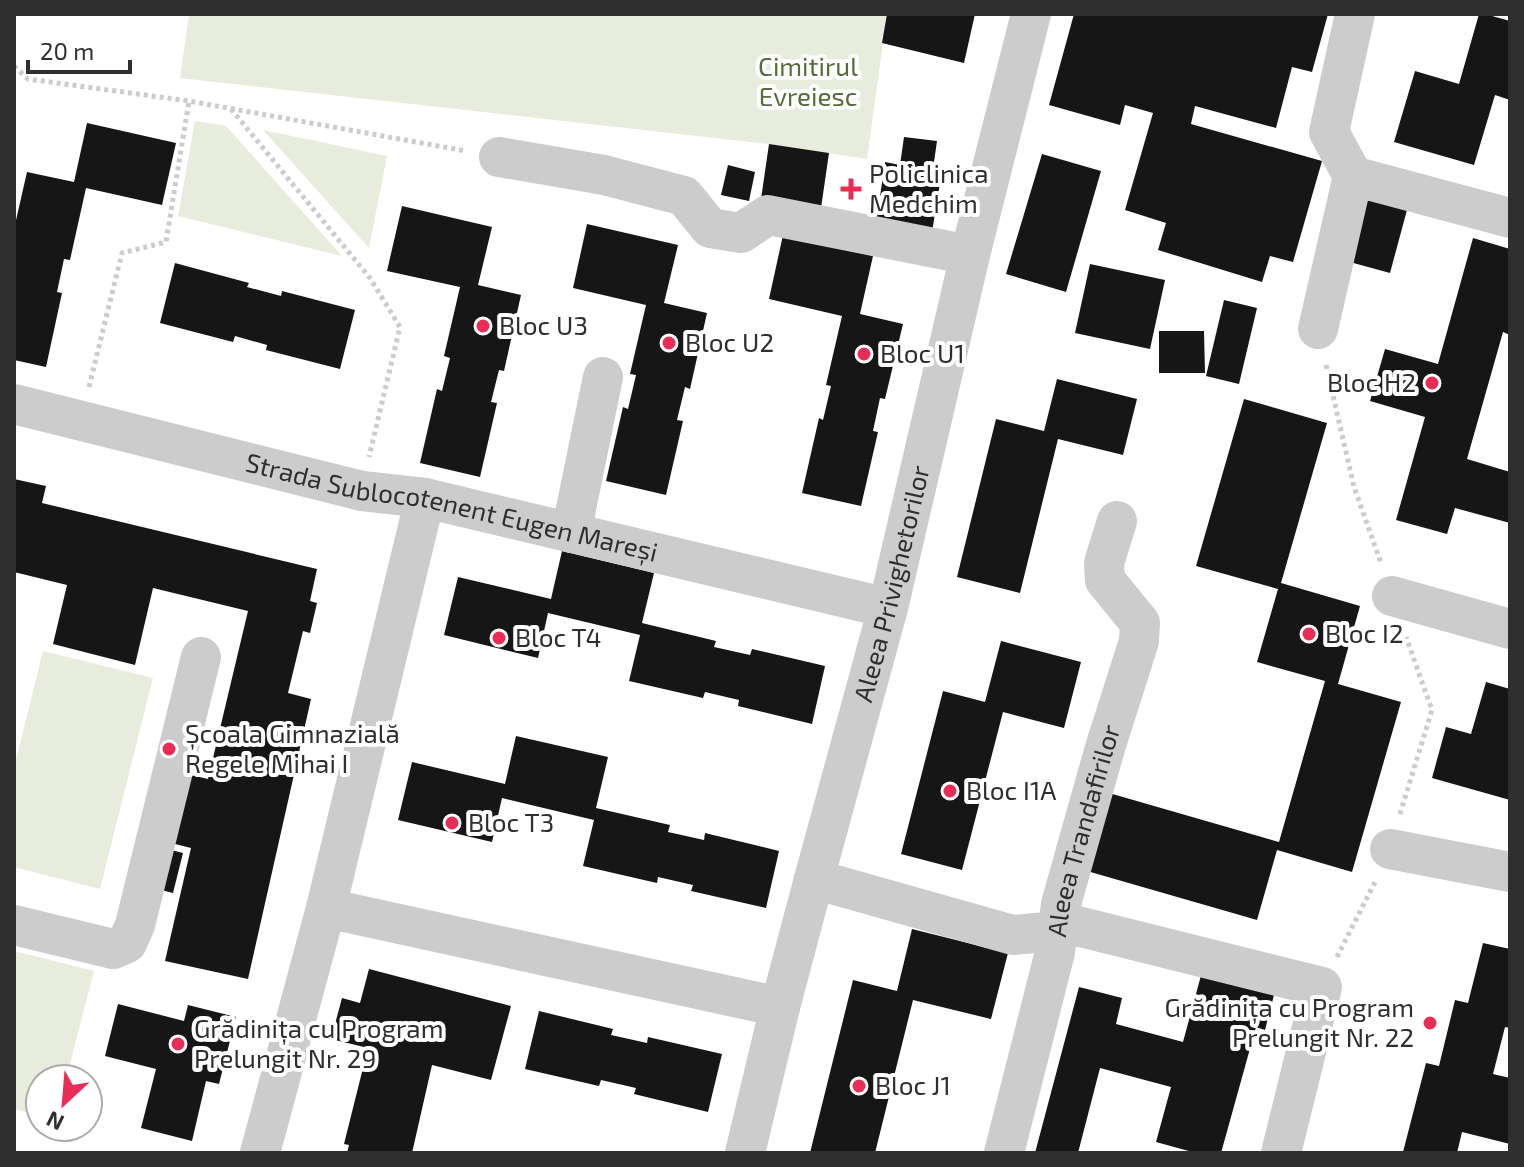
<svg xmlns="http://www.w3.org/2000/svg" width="1524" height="1167" font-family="'Exo 2',sans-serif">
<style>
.green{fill:#e7ecdc}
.building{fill:#161616}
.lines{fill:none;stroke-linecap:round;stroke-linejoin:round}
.path{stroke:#ccc;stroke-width:5;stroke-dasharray:4 4;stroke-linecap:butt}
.minor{stroke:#ccc;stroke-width:40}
.poi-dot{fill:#e92d57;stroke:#fff;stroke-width:3}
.labels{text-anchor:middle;stroke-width:8;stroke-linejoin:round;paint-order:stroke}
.park-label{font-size:26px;fill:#596b3b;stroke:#fff}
.poi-label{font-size:26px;fill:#2f2f2f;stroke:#fff;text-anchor:start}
.street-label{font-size:26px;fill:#2f2f2f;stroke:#fff}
</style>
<rect width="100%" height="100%" fill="#fff"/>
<g class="green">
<polygon points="189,14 887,14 867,159 769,144 180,78"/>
<polygon points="195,121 226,126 342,256 178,216"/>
<polygon points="263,130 387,156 369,248"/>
<polygon points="43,651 153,678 100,889 14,867 14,768"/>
<polygon points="14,951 94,971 66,1079 40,1079 40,1116 14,1109"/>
</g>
<g class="building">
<polygon points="887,14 975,14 964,63 882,43"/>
<polygon points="1074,14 1328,14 1312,72 1292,67 1276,128 1195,106 1191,124 1322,161 1293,262 1270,256 1262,282 1158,250 1166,223 1125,210 1153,113 1125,105 1120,125 1049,105"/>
<polygon points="1479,14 1485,14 1510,21 1510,100 1495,95 1474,165 1394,142 1415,71 1459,84"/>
<polygon points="87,123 176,143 162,205 86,188 70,260 64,259 57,292 62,293 46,367 14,360 14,229 27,172 74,182"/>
<polygon points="904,137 937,141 933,169 942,171 932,232 876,224 885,162 900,165"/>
<polygon points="769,144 829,153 820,215 760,206"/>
<polygon points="1042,154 1101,171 1066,292 1006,274"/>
<polygon points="728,165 755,172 749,201 721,195"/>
<polygon points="1363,199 1407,210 1390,273 1346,261"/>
<polygon points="402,206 492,227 478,285 521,295 504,371 499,370 491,402 497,403 480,477 420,463 437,389 442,391 450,358 444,356 460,287 387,271"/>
<polygon points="587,224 678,245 664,303 707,313 690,389 685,387 677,420 683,421 666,495 606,481 623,407 628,409 636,375 630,374 646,305 573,288"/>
<polygon points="783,235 873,256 860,314 903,324 885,399 880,398 873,431 878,432 861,506 802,493 819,418 823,420 831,386 826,385 842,316 769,299"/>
<polygon points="1473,238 1510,249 1510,335 1503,332 1467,459 1510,472 1510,523 1455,508 1447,534 1396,520 1425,417 1370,401 1385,349 1438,364"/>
<polygon points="175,263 249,283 247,287 281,296 282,291 355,310 340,369 266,350 267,345 235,336 233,342 160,323"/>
<polygon points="1090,264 1165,280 1150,349 1075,333"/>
<polygon points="1224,300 1257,308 1239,384 1206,376"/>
<polygon points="1159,331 1204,331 1205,373 1159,373"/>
<polygon points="1057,379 1137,399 1123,455 1058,439 1020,593 957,577 996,419 1044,431"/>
<polygon points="1244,399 1327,423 1281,583 1360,606 1338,684 1401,702 1352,872 1277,850 1257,920 1087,871 1109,793 1279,842 1325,681 1257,662 1278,589 1196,566"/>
<polygon points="14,479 46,486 42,503 317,569 310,601 317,603 310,633 303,631 288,693 311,699 248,979 165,961 191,848 159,840 174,771 208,779 248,611 153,588 135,665 53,644 67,585 14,572"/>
<polygon points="562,551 654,573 642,623 716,641 714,647 750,655 752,649 825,666 812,724 738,706 739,700 705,692 703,698 629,681 640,635 548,613 538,658 444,635 458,577 551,599"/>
<polygon points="1001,641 1081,662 1064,728 1003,712 962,870 901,854 943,691 985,702"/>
<polygon points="1486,682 1510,689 1510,800 1432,778 1446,727 1471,734"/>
<polygon points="516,736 608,757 596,808 670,825 668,832 704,840 705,833 779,851 766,908 691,891 693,885 658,877 657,883 583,866 594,820 502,798 492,842 398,820 412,762 505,784"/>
<polygon points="163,848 183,853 173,893 153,888"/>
<polygon points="912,929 1008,953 991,1019 913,1000 875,1153 810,1153 853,980 897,991"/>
<polygon points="1483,943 1510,949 1510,1028 1505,1027 1493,1074 1510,1078 1510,1144 1462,1132 1457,1153 1403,1152 1426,1063 1439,1066 1455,1000 1468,1003"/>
<polygon points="1203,968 1276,987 1265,1030 1256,1027 1221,1153 1196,1153 1156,1142 1171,1087 1100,1068 1078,1153 1035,1153 1079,987 1122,998 1116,1024 1183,1042"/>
<polygon points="369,969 511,1006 491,1080 432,1065 412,1153 347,1153 349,1145 344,1144 368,1048 331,1039 342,998 360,1003"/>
<polygon points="118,1004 184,1021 188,1005 236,1017 219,1084 206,1081 192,1141 141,1128 156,1069 105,1056"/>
<polygon points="539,1011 613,1029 611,1035 647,1043 648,1037 722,1054 708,1112 634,1094 636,1088 601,1080 599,1086 525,1069"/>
</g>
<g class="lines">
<g class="path">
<polyline points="14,66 28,79 189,101 466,151"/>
<polyline points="231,109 370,278 400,327 369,457"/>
<polyline points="1326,365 1354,487 1381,563"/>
<polyline points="89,387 122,253 166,242 189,101"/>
<polyline points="1400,814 1432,710 1406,637"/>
<polyline points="1337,957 1376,880"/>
</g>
<g class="minor">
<polyline points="1355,14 1329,132 1353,176 1510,218"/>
<polyline points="499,157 604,175 684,196 710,228 741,233 768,215 970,255"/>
<polyline points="1318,329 1353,176"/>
<path id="s1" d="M14,404L362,491L425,498L888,608"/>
<polyline points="425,498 326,908 780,1007"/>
<polyline points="571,533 603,377"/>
<polyline points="1392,596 1510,629"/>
<polyline points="1390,849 1510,872"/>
<polyline points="814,879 1013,935 1058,931 1077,926 1322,987 1281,1153"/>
<polyline points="14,925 113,949 127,943 135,925 201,657"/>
<polyline points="260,1153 326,908"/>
<path id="s2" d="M745,1153L780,1007L814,879L888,608L970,255L1031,14"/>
<path id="s3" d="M1004,1153L1055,952L1061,904L1105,748L1139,641L1140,623L1105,580L1104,563L1117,521"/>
</g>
</g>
<g class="poi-dot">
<path d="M847 177h8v8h8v8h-8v8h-8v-8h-8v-8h8z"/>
<circle cx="483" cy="326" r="8"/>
<circle cx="669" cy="343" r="8"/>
<circle cx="864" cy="354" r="8"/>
<circle cx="1432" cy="383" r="8"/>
<circle cx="1309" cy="634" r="8"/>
<circle cx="499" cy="638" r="8"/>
<circle cx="169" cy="749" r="8"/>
<circle cx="950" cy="791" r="8"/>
<circle cx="452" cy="823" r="8"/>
<circle cx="1430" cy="1023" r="8"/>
<circle cx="178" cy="1044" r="8"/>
<circle cx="859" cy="1086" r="8"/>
</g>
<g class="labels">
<g class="park-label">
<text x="808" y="76">Cimitirul<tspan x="808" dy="30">Evreiesc</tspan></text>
</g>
<g class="poi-label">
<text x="869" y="183">Policlinica<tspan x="869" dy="30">Medchim</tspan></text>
<text x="499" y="335">Bloc U3</text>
<text x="685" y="352">Bloc U2</text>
<text x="880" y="363">Bloc U1</text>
<text x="1416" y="392" text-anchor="end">Bloc H2</text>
<text x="1325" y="643">Bloc I2</text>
<text x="515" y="647">Bloc T4</text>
<text x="185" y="743">Școala Gimnazială<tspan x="185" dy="30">Regele Mihai I</tspan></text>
<text x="966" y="800">Bloc I1A</text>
<text x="468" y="832">Bloc T3</text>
<text x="1414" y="1017" text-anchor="end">Grădinița cu Program<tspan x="1414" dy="30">Prelungit Nr. 22</tspan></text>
<text x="194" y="1038">Grădinița cu Program<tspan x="194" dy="30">Prelungit Nr. 29</tspan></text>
<text x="875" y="1095">Bloc J1</text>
</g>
<g class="street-label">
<text dy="9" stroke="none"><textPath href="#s1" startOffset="450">Strada Sublocotenent Eugen Mareși</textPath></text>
<text dy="9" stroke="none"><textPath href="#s2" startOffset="588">Aleea Privighetorilor</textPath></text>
<text dy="9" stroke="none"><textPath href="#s3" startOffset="332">Aleea Trandafirilor</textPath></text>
</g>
</g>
<rect width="1524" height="1167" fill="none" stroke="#2f2f2f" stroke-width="32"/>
<g transform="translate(64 1103) rotate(206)"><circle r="38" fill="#ffffff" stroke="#acacac" stroke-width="2"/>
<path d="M0-6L14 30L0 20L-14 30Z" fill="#e92d57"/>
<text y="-12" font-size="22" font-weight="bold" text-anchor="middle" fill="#2f2f2f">N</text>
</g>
<path d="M28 60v12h102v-12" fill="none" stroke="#2f2f2f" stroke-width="4"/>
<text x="40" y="60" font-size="24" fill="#2f2f2f" stroke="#ffffff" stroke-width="6" paint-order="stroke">20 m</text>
</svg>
